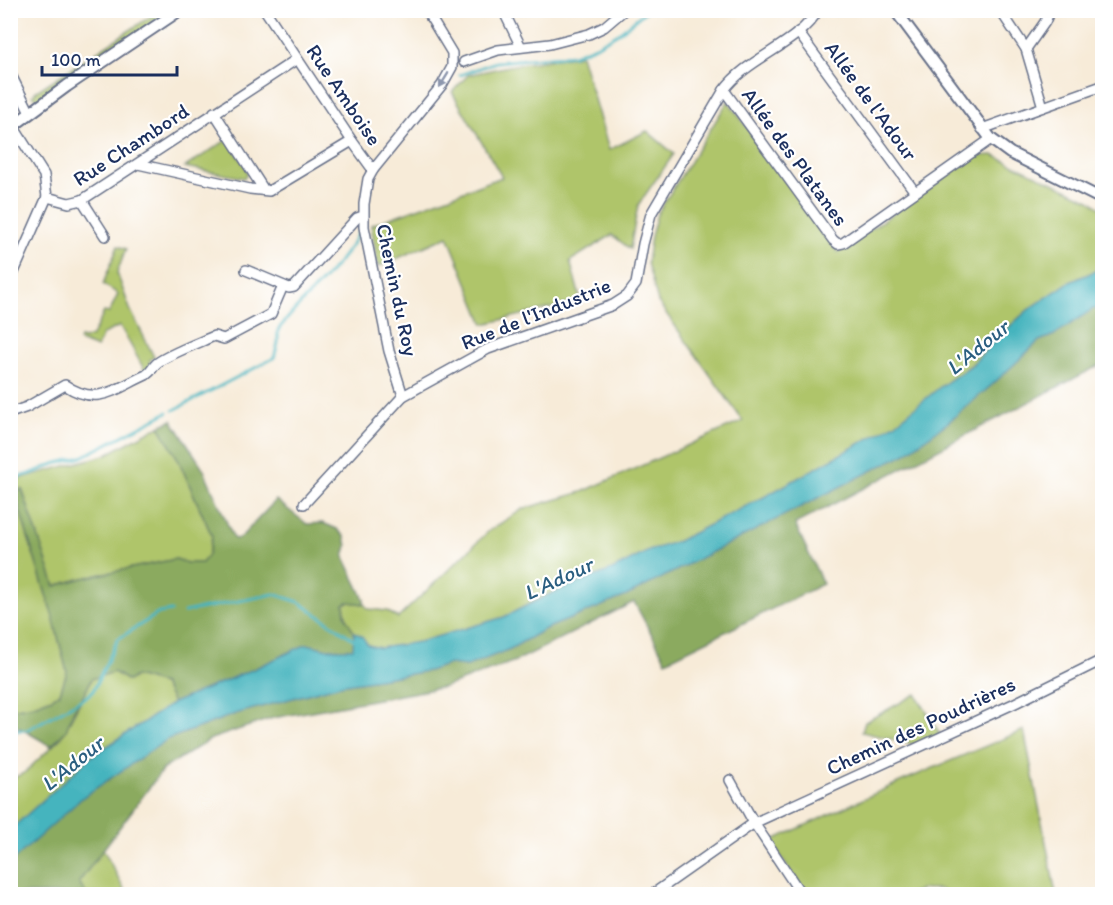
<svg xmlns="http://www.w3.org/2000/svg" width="1113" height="905" font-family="Itim,sans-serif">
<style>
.green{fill:#afc56a;stroke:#657a64;stroke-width:1.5}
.forest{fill:#8baa5e;stroke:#536c5e;stroke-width:1.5}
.water{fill:#45b4be;stroke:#30728e;stroke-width:1.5}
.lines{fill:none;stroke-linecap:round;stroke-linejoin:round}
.stream{stroke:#45b4be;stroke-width:3}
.minor-casing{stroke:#687189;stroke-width:12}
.tertiary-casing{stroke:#687189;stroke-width:14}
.minor{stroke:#fff;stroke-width:9}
.tertiary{stroke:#fff;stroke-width:10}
.oneway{fill:#8d97ae}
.labels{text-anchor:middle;stroke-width:4.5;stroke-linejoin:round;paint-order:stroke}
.street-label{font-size:21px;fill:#1b2f5e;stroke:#fff}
.water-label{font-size:22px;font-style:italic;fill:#2a5e80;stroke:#fff}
</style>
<rect width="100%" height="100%" fill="#fff"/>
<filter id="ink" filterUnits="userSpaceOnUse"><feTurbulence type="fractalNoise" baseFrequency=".0167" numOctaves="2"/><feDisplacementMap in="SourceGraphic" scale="12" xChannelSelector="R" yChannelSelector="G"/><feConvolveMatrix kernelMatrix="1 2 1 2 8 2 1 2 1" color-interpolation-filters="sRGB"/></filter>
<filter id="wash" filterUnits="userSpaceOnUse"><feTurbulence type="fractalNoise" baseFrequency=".008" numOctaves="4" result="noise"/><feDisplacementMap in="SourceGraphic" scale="24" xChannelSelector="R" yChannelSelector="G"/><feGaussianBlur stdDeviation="1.35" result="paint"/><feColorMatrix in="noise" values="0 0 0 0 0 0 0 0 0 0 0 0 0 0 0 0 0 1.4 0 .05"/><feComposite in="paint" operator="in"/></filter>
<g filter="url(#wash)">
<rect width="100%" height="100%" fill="#f7ebd8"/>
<g class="green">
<polygon points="159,11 169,11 40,98 38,100 33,95 35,92"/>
<polygon points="581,55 609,150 647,131 674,154 638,205 630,249 612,235 570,261 581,301 484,324 448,236 378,267 371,225 502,177 452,92 468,75 509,66"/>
<path d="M728,101L838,252L975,156L993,155L1090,200L1102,209V268L1068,283L1028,310L1000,335L972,364L940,387L895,424L764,497L678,541L649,551L612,570L552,593L504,617L419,642L380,648L368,645C362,636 360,638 354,632C347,625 345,613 344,604L348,602L364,604L368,609L387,611L398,618L490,530L523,509L582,492L743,421L658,302L647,263L651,236L657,214Z"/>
<polygon points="228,139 247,169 247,175 244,178 185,167"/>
<polygon points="118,246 126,249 117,273 130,309 154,357 150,360 149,369 145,371 120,326 103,334 97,348 79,341 80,338 84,339 92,336 104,312 109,313 118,294 103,284"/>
<polygon points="159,426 178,459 212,536 208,555 203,563 187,563 176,559 83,578 54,586 22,489 14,492 53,617 67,672 60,693 52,698 34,705 11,709 11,481 105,455"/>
<polygon points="114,672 128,681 135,676 163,684 173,703 92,756 11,829 11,779 24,773 61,738 88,687 91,679"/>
<polygon points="916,694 940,734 916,745 862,732 865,722"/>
<polygon points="1024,730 1056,894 947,894 940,889 924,889 908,894 805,894 771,841 900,782"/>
<polygon points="103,849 127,894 86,894 79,882"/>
</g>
<g class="forest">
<polygon points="1102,307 1102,364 795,524 823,584 666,661 634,602 518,660 445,687 273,718 211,739 163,769 79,882 86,894 11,894 10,862 83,797 168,739 235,714 340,685 428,671 450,664 467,666 510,649 545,629 626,596 906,453 947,423 993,384 1039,341 1054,335 1093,308"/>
<polygon points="172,420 203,468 234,539 240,538 276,500 307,524 323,523 337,529 345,537 347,546 344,557 364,599 364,604 348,602 344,604 345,616 354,632 354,649 327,649 307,644 256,668 173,703 163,684 135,676 128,681 114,672 91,679 88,687 72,714 66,731 51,746 11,723 11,709 34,705 52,698 60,693 67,672 53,617 14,492 22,489 55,586 83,578 176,559 187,563 202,563 208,555 212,536 178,459 159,426"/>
</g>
<polygon class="water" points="1102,268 1102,307 1093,309 1054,335 1039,341 993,384 947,423 906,453 626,596 545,629 510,649 467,666 450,664 428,671 340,685 235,714 168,739 83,797 11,862 11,829 92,756 173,703 256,668 307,644 327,649 353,649 354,632 362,636 368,645 380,648 419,642 504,617 552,593 612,570 649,551 678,541 764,497 895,424 940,387 972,365 1000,335 1028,310 1068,283"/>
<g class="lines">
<g class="stream">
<polyline points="460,75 496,62 573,55 596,46 620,32 647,10"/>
<path d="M174,410L274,358L278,343V330C304,296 339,270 359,232"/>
<polyline points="10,479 30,474 54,464 82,457 168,412"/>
<polyline points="184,612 274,594 299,602 356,641"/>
<polyline points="10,731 27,730 86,697 93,691 118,639 159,613 171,611"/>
</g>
</g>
</g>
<g filter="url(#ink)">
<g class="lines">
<defs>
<g id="minor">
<polyline points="265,10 352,141 373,170"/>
<polyline points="503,10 521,47"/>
<polyline points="1000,10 1026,49 1043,107"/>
<polyline points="798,32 915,192"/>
<polyline points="1026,49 1045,22 1050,10"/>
<polyline points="464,62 498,50 550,44 589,34 604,27 624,10"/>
<polyline points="10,73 30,113"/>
<polyline points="724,90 833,240 838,244 843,243 991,139"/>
<polyline points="214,112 264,190"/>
<polyline points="13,126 44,175 47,197 69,203 82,200 297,59"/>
<polyline points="982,129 1102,86"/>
<polyline points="138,164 250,189 269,191 352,141"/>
<polyline points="82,200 105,236"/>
<polyline points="246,270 289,288 294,287 357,218 363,216"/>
<polyline points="10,281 47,197"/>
<polyline points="403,396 389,351 364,227 364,204 368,179 373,170 442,85 452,67 452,53 426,10"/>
<path d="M10,413L27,407L65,385C97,407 115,389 146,375C152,371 152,368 156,364C162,357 203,341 214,336L224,339L271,314L283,286"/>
<path d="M304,504L403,396L488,349L613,305L627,296L636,284L643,244L651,214L724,90C748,57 798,45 818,10"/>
<polyline points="730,780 754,823 801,894"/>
<polyline points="653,894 754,823 1013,704 1102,660"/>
</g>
<g id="tertiary">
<polyline points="895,10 991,139 1010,153 1102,199"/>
<polyline points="10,128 67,86 180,10"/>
</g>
</defs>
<use href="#minor" class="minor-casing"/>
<use href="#tertiary" class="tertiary-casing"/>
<use href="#minor" class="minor"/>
<use href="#tertiary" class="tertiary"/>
</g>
<defs><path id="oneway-solid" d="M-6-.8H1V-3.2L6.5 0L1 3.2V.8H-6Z" transform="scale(1.5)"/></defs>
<use class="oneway" href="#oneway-solid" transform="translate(444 80) rotate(122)"/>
</g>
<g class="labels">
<g class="street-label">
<text transform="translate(344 95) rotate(56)" y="7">Rue Amboise</text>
<text transform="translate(871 101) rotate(54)" y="7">Allée de l'Adour</text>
<text transform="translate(131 145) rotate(-33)" y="7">Rue Chambord</text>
<text transform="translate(795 157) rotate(54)" y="7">Allée des Platanes</text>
<text transform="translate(397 290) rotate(78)" y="7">Chemin du Roy</text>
<text transform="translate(536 314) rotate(-22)" y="7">Rue de l'Industrie</text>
<text transform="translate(921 726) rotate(-25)" y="7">Chemin des Poudrières</text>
</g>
<g class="water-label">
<text transform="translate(977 347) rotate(-39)" y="8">L'Adour</text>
<text transform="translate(558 578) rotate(-25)" y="8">L'Adour</text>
<text transform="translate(72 763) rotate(-39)" y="8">L'Adour</text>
</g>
</g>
<rect width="1113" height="905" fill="none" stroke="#fff" stroke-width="36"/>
<path d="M42 66v9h135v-9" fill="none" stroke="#1b2f5e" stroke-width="3"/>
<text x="51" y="66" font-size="18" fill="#1b2f5e" stroke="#ffffff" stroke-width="4.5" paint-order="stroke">100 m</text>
</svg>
